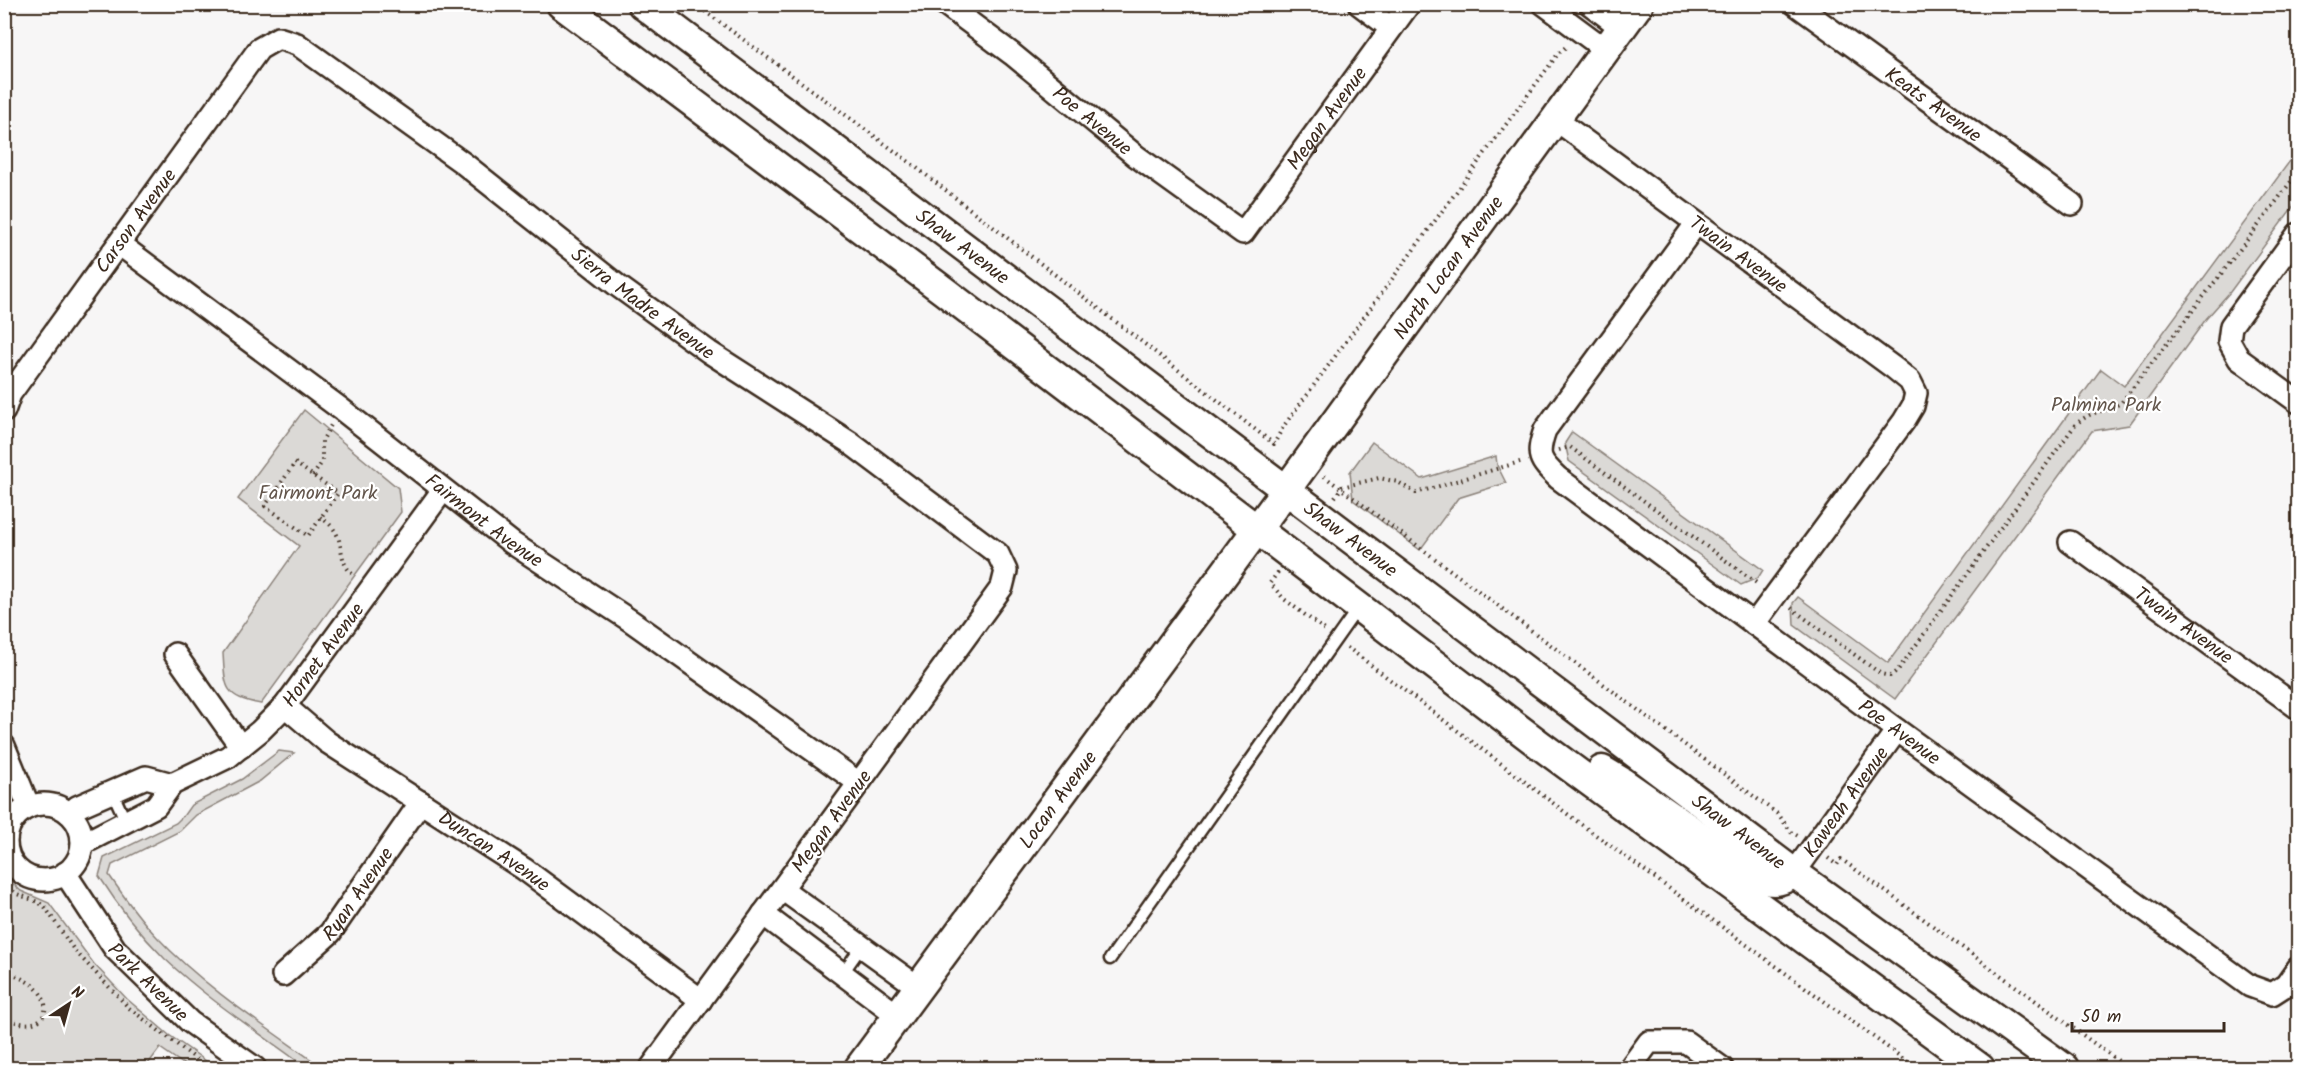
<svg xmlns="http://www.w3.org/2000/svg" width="2303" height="1073" font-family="Kalam,sans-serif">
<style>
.green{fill:#dbd9d6;stroke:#8b827a;stroke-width:1.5}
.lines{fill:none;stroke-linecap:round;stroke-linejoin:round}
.lane-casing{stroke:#3b2a1e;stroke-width:15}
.street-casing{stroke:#3b2a1e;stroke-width:26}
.secondary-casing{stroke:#3b2a1e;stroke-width:33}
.path{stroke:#3b2a1e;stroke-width:4;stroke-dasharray:1.5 4.5;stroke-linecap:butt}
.lane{stroke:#fff;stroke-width:10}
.street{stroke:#fff;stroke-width:21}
.secondary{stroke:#fff;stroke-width:28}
.labels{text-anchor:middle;stroke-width:4.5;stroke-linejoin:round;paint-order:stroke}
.street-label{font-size:20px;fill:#3b2a1e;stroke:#fff}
.park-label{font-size:20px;fill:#63564c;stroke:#fff}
</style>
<rect width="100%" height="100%" fill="#f7f6f6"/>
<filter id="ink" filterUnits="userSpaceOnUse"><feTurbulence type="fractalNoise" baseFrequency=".0167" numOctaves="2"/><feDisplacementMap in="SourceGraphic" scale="12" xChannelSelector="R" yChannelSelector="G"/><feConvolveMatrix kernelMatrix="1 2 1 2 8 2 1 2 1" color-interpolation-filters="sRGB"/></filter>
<g filter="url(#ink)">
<g class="green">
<polygon points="2298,150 2298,200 2230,292 2206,319 2129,425 2092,431 1895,699 1794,625 1793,603 1798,597 1888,663 2101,369 2124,386"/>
<path d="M304,410L398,488L401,512L261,704C224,697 225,688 223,653L299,546L238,499Z"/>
<polygon points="1572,432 1763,570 1758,578 1741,585 1569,461 1565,443"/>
<polygon points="1372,442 1422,479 1496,456 1497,465 1506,483 1458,498 1420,550 1353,500 1350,472"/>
<path d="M279,751L294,753L260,781L196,815L180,831L112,865L109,875C124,897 139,918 157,937C205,988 266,1027 323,1068H307C260,1033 208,1000 165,959C140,934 118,906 99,876L104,858L176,823L184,815L191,805L242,779Z"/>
<polygon points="4,876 21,891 49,903 94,964 127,999 169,1035 216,1068 189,1068 160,1048 145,1068 5,1068"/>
</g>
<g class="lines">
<defs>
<g id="lane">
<polyline points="112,791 126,822"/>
<polyline points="1110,959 1358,608"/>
<polyline points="842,974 861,947"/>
</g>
<g id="street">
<path id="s1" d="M945,4L1012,54L1136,156L1243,233L1409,4"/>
<polyline points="1359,4 1391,28"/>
<polyline points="1544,4 1606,50"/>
<polyline points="1590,4 1622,28"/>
<path id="s2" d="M1795,4L2072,204"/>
<path id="s3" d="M1555,119L1894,368L1910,381L1916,393L1913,406L1904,421L1754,624"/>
<path id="s4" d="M1696,224L1545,430C1536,456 1539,460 1558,478L1897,730L2250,986L2272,994L2286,985L2298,968"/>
<polyline points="2298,234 2231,326 2229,341 2239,359 2298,402"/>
<path id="s5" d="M119,244L341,409L512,543L631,621L859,783"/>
<path id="s6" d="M4,411L10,394L259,49L278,38L297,44L463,163L618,286L709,352L849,442L998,554L1006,571L1002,587L651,1068"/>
<path id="s7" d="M2070,542L2298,708"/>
<polyline points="175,654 241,747"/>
<path id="s8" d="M285,706L327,742L524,869L701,1000"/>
<polyline points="4,746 29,807"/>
<circle cx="44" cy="842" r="38"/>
<polyline points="70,814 77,807 146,777 172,784"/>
<path id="s9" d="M82,839L90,840L156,806L172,784L228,757L260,731L285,706L443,490"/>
<path id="s10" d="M65,873L115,949L190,1022L255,1068"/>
<path id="s11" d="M1794,873L1897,730"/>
<polyline points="782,889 918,987"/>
<polyline points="763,914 897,1015"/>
<path id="s12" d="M283,975L330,933L421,802"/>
<polyline points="1630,1068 1649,1042 1686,1042 1722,1068"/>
</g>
<g id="secondary">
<polyline points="561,4 944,291 1540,745 1980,1068"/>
<path id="s13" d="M642,4L1794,873L2064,1068"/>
<path d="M1602,770L1622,782L1761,879C1775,883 1783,881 1794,873"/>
<path id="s14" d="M859,1068L1286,490L1639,4"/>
</g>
</defs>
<use href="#lane" class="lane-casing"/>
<use href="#street" class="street-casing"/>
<use href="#secondary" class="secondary-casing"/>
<g class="path">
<polyline points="695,4 904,158 1274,444 1283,427 1558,54 1568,45"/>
<polyline points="1559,450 1570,447 1758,584"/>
<polygon points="295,463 338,493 308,536 265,506"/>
<polyline points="313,476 322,462 322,441 331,425"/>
<polyline points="1324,476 1779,815 1791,832 1798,836"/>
<polyline points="1335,497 1342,487 1379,478 1398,482 1416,493 1523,461"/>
<path d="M320,517C324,520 329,523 332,527C346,543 336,562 355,576"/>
<polyline points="1278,572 1270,583 1284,599 1325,630"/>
<path d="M1791,608L1881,674L1890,676L1898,670L2075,425C2094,408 2103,414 2121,403C2180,326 2241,250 2298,172"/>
<polyline points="1347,647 1582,825 1916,1068"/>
<polyline points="1828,858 1837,865 1841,859 2128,1068"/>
<polyline points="4,883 17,894 38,902 45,907 74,950 129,1008 208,1068"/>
<path d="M4,973C64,985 54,1043 4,1017"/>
<polyline points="4,1031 11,1021"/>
</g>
<use href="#lane" class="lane"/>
<use href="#street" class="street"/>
<use href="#secondary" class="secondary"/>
</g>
</g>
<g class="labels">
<g class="street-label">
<text dy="7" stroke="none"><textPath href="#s2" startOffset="171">Keats Avenue</textPath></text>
<text dy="7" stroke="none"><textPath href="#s1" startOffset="518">Megan Avenue</textPath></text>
<text dy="7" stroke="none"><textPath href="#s1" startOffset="188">Poe Avenue</textPath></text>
<text dy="7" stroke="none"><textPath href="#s6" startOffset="232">Carson Avenue</textPath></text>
<text dy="7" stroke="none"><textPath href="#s13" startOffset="402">Shaw Avenue</textPath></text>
<text dy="7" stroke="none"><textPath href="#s3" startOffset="228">Twain Avenue</textPath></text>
<text dy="7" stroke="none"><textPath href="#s14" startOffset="994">North Locan Avenue</textPath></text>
<text dy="7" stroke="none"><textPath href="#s6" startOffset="918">Sierra Madre Avenue</textPath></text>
<text dy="7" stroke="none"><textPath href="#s5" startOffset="458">Fairmont Avenue</textPath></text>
<text dy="7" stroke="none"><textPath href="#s13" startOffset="888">Shaw Avenue</textPath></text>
<text dy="7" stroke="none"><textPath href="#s7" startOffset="141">Twain Avenue</textPath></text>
<text dy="7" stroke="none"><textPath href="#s9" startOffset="312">Hornet Avenue</textPath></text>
<text dy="7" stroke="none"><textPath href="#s4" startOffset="736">Poe Avenue</textPath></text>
<text dy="7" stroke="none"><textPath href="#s14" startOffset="334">Locan Avenue</textPath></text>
<text dy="7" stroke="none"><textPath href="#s11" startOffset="88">Kaweah Avenue</textPath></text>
<text transform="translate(831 821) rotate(-54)" y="7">Megan Avenue</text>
<text dy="7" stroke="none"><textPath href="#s13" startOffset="1374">Shaw Avenue</textPath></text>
<text dy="7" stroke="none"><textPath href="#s8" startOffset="255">Duncan Avenue</textPath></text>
<text dy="7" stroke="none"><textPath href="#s12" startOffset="111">Ryan Avenue</textPath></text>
<text dy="7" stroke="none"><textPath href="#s10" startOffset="138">Park Avenue</textPath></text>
</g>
<g class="park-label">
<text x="2106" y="411">Palmina Park</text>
<text x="318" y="499">Fairmont Park</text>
</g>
</g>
<rect width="2303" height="1073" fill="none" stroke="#fff" stroke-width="24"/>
<rect x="12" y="12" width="2279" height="1049" fill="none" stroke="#3b2a1e" stroke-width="2" filter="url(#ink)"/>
<g transform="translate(69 1004) rotate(36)" stroke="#ffffff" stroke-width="4.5" paint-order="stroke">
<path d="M0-4.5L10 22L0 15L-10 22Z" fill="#3b2a1e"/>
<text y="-9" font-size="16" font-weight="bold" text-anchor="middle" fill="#3b2a1e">N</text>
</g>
<path d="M2072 1022v9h152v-9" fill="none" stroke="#3b2a1e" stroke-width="3"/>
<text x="2081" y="1022" font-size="18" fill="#3b2a1e" stroke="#ffffff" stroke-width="4.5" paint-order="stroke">50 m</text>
</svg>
